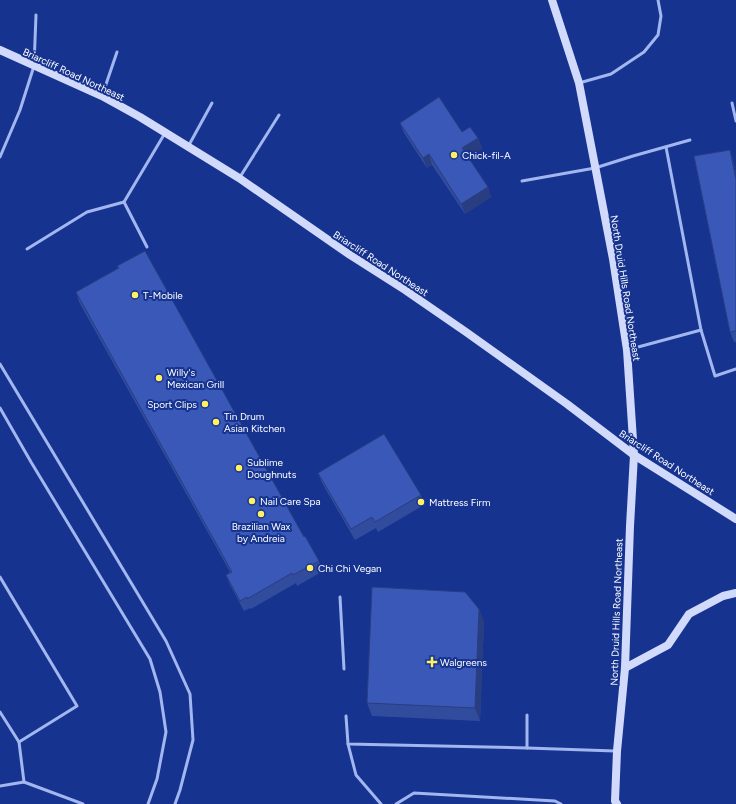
<svg xmlns="http://www.w3.org/2000/svg" width="736" height="804" font-family="Figtree,sans-serif">
<style>
.lines{fill:none;stroke-linecap:round;stroke-linejoin:round}
.service{stroke:#a2b6f0;stroke-width:3}
.secondary{stroke:#d1dafb;stroke-width:8}
.wall{fill:#324c9d}
.shaded-wall{fill:#293e80}
.building{fill:#3a58b7;stroke:#293e80}
.poi-dot{fill:#fff162;stroke:#163390;stroke-width:1.5}
.labels{text-anchor:middle;stroke-width:4;stroke-linejoin:round;paint-order:stroke}
.street-label{font-size:10px;fill:#fff;stroke:#163390}
.poi-label{font-size:10px;fill:#fff;stroke:#163390;text-anchor:start}
</style>
<rect width="100%" height="100%" fill="#163390"/>
<g class="lines">
<g class="service">
<polyline points="579,83 611,74 644,52 658,35 661,16 658,0"/>
<polyline points="102,96 117,52"/>
<polyline points="732,103 736,121"/>
<polyline points="189,145 212,103"/>
<polyline points="666,147 701,330 715,376 736,369"/>
<polyline points="0,157 20,110 34,66 36,15"/>
<polyline points="240,177 279,115"/>
<polyline points="522,181 595,168 633,156 690,140"/>
<polyline points="147,247 124,202 165,133"/>
<polyline points="27,249 87,212 124,202"/>
<polyline points="627,350 701,330"/>
<polyline points="0,364 166,641 190,694 193,740 180,790 175,804"/>
<polyline points="0,408 31,462 150,659 160,692 166,732 157,779 148,804"/>
<polyline points="0,577 77,706 19,742"/>
<polyline points="340,597 344,669"/>
<polyline points="0,712 19,742 24,782"/>
<polyline points="527,715 527,748"/>
<polyline points="346,716 348,744 527,748 615,751"/>
<polyline points="348,744 356,775 381,804"/>
<polyline points="0,786 24,782 83,804"/>
<polyline points="396,804 414,793 555,801 561,804"/>
</g>
<g class="secondary">
<polyline points="552,0 579,83 613,259 627,350 634,455 630,526 625,668 617,751 615,801 617,804"/>
<polyline points="0,50 102,96 140,117 239,178 350,255 405,290 466,332 567,404 634,455 736,519"/>
<polyline points="625,668 668,645 689,614 723,596 736,593"/>
</g>
</g>
<g class="wall">
<polygon points="400,123 462,132 478,138 482,149 468,157 488,187 491,197 465,214 432,165 427,168 404,133"/>
<polygon points="730,150 733,160 736,173 736,342 734,342 730,332"/>
<polygon points="117,266 304,537 319,561 323,571 297,586 296,583 251,609 250,608 244,611 230,585 226,575 230,572 79,302 76,292 118,268"/>
<polygon points="318,473 421,495 424,505 378,532 376,528 355,540 322,483"/>
<polygon points="479,609 484,622 480,721 372,716 367,703"/>
</g>
<g class="shaded-wall">
<polygon points="478,138 482,149 466,159 462,148"/>
<polygon points="730,150 733,160 736,173 736,180"/>
<polygon points="429,154 432,165 427,168 423,158"/>
<polygon points="488,187 491,197 465,214 461,204"/>
<polygon points="479,609 484,622 480,721 475,708"/>
</g>
<g class="building">
<polygon points="439,97 462,132 470,127 478,138 462,148 488,187 461,204 429,154 423,158 400,123"/>
<polygon points="730,150 736,180 736,331 730,332 694,156"/>
<polygon points="145,251 304,537 305,536 319,561 293,575 292,573 247,599 247,597 240,601 226,575 232,572 76,292 119,268 117,266"/>
<polygon points="384,434 421,495 375,522 372,517 351,529 318,473"/>
<polygon points="372,587 465,592 479,609 475,708 367,703"/>
</g>
<g class="poi-dot">
<circle cx="454" cy="155" r="4"/>
<circle cx="135" cy="295" r="4"/>
<circle cx="159" cy="378" r="4"/>
<circle cx="205" cy="404" r="4"/>
<circle cx="216" cy="422" r="4"/>
<circle cx="239" cy="468" r="4"/>
<circle cx="252" cy="501" r="4"/>
<circle cx="421" cy="502" r="4"/>
<circle cx="261" cy="514" r="4"/>
<circle cx="310" cy="568" r="4"/>
<path d="M430 656h4v4h4v4h-4v4h-4v-4h-4v-4h4z"/>
</g>
<g class="labels">
<g class="street-label">
<text transform="translate(74 74) rotate(25)" y="4">Briarcliff Road Northeast</text>
<text transform="translate(381 263) rotate(33)" y="4">Briarcliff Road Northeast</text>
<text transform="translate(626 288) rotate(81)" y="4">North Druid Hills Road Northeast</text>
<text transform="translate(667 462) rotate(33)" y="4">Briarcliff Road Northeast</text>
<text transform="translate(616 612) rotate(-88)" y="4">North Druid Hills Road Northeast</text>
</g>
<g class="poi-label">
<text x="462" y="159">Chick-fil-A</text>
<text x="143" y="299">T-Mobile</text>
<text x="167" y="376">Willy's<tspan x="167" dy="12">Mexican Grill</tspan></text>
<text x="197" y="408" text-anchor="end">Sport Clips</text>
<text x="224" y="420">Tin Drum<tspan x="224" dy="12">Asian Kitchen</tspan></text>
<text x="247" y="466">Sublime<tspan x="247" dy="12">Doughnuts</tspan></text>
<text x="260" y="505">Nail Care Spa</text>
<text x="429" y="506">Mattress Firm</text>
<text x="261" y="530" text-anchor="middle">Brazilian Wax<tspan x="261" dy="12">by Andreia</tspan></text>
<text x="318" y="572">Chi Chi Vegan</text>
<text x="440" y="666">Walgreens</text>
</g>
</g>
</svg>
